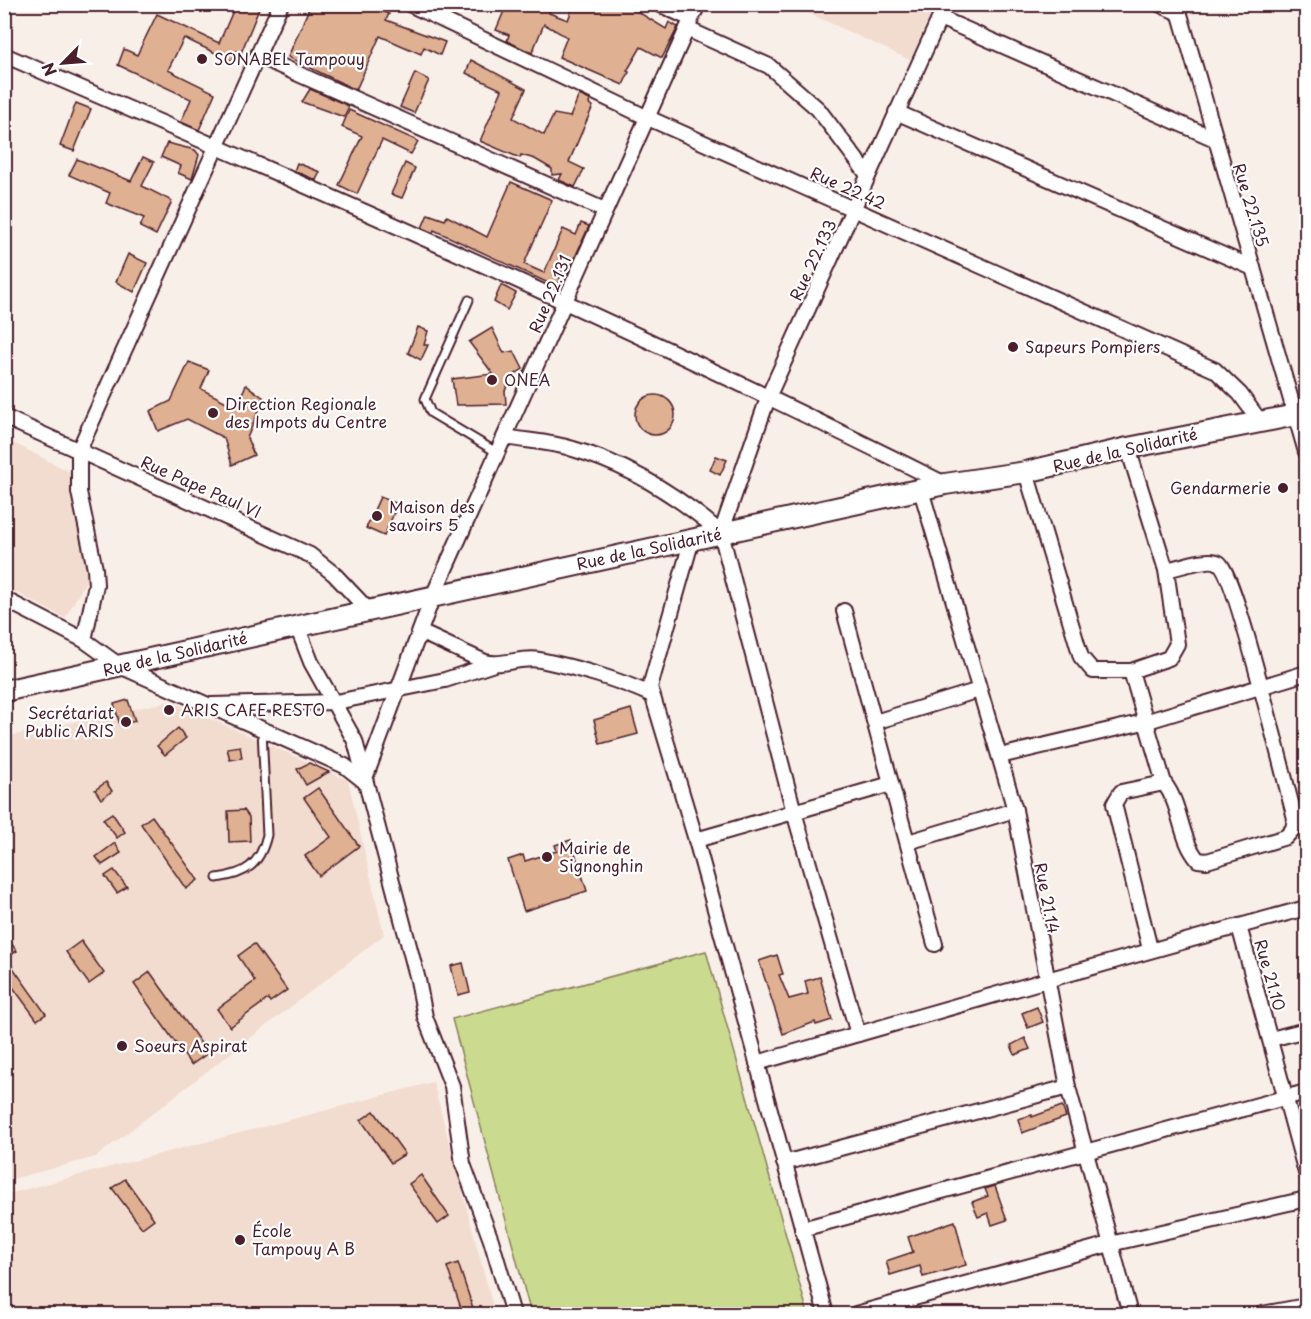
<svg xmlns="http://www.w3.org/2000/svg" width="1311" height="1319" font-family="'Playpen Sans',sans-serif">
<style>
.built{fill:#f2dccf}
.green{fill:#cadb8f;stroke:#8a7d5d;stroke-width:1.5}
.building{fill:#e0b092;stroke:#4a1f2b;stroke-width:1.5}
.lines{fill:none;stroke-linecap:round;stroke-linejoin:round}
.lane-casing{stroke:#4a1f2b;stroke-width:11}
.street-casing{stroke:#4a1f2b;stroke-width:18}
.secondary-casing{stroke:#4a1f2b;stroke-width:24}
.lane{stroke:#fff;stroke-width:7}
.street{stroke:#fff;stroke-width:14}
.secondary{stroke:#fff;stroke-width:20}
.poi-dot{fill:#4a1f2b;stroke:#fff;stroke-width:2}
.labels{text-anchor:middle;stroke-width:4.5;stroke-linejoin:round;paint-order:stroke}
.poi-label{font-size:16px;fill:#4a1f2b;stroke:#fff;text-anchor:start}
.street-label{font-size:16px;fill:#4a1f2b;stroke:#fff}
</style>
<rect width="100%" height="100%" fill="#f9efe9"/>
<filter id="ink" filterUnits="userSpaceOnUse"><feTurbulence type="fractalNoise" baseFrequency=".0167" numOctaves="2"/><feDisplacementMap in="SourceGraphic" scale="12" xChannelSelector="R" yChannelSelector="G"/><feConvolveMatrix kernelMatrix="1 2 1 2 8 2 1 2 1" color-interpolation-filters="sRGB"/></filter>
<g filter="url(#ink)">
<g class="built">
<polygon points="791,5 935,5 910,60"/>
<polygon points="4,438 76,475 97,562 65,618 5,587"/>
<polygon points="171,701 348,780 384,935 96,1157 5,1181 5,737"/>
<polygon points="433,1082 495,1314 12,1314 5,1284 4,1195"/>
</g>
<polygon class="green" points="706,951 808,1314 531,1314 452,1019"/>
<g class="building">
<polygon points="236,4 261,4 241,53 237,51 232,61 184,38 168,70 215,93 199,130 181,122 191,99 118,65 124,49 137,55 157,14 219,43"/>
<polygon points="311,4 327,9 329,4 368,4 389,14 386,20 445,42 440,55 424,47 421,54 380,36 356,90 288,57"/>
<polygon points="507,4 552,4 549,13 568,20 574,4 641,4 638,12 666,29 669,22 678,27 662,58 641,47 627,71 629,72 623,85 559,57 567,37 544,24 532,53 507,41 509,35 496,30"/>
<polygon points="471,60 526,89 513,118 544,135 554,114 570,117 579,95 590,100 589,104 593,106 569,162 584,169 575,187 559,180 562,174 552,175 552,169 535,159 521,155 520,158 480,141 502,90 466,73"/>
<polygon points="415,73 429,80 414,113 400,107"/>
<polygon points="310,89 349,106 344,117 302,102"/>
<polygon points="76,103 91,109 74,151 60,146"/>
<polygon points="349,110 418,141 411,154 382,140 357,194 339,185 362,136 342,127"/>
<polygon points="167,143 195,150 199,155 192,179 178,173 181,166 161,157"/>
<polygon points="143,157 154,162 142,186 172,201 156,235 140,227 144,218 106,203 110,193 69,175 77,159 131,181"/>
<polygon points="297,163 320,172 316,180 294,171"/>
<polygon points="405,163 415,168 402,198 391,194"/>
<polygon points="511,182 552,200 524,264 544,273 563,229 576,235 581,223 589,226 568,273 561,271 559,288 434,230 433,233 422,228 428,214 445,220 447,216 487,237"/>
<polygon points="128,254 147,263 134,292 116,282"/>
<polygon points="501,285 516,293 507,310 494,302"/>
<polygon points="418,327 428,331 424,345 428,345 421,360 408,353"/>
<polygon points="492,328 504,353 514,351 523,369 511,377 505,391 506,404 456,405 452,379 493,374 469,342"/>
<polygon points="189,362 209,370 201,389 236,407 246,385 264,398 247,438 254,455 232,465 224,438 187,419 158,431 150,411 171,401"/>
<circle cx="655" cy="415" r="20"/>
<polygon points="716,456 727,460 720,475 710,470"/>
<polygon points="380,497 398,504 384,536 366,528"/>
<polygon points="128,700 135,721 120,725 114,704"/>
<polygon points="631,709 638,734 600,744 594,720"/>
<polygon points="178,728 186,738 165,755 157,746"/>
<polygon points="240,746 242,758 230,760 227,748"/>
<polygon points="309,763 329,772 306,785 297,769"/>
<polygon points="106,782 112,791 101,799 95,790"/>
<polygon points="318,788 359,846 319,876 305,856 331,837 304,798"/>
<polygon points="244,810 249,817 250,841 229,842 228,811"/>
<polygon points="112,813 125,832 117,838 103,819"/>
<polygon points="152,816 198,880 186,889 141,824"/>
<polygon points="571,840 587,891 524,911 508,860 523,855 525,861 557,851 555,845"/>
<polygon points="115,843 121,853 102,865 96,857"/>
<polygon points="114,870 127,887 117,893 105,876"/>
<polygon points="4,934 17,951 6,958 46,1014 37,1020 4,975"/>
<polygon points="81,941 104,973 89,984 66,952"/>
<polygon points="254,944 287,990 270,1002 268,999 230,1027 217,1009 255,981 238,956"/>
<polygon points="777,955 783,974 779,975 789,999 808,994 805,981 820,977 832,1020 816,1025 815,1022 783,1034 759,961"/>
<polygon points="463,963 470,992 458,995 451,966"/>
<polygon points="150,972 208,1053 191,1065 134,984"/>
<polygon points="1037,1007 1043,1022 1028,1028 1022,1013"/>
<polygon points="1025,1038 1030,1049 1015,1055 1011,1045"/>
<polygon points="1062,1106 1066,1117 1022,1133 1018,1119 1032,1115 1032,1117"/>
<polygon points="374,1111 405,1154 391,1163 361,1120"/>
<polygon points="421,1175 449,1216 438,1224 409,1184"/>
<polygon points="125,1179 154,1219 142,1228 112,1188"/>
<polygon points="995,1186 1007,1220 992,1225 988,1213 978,1217 972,1202 988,1196 985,1189"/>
<polygon points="955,1221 966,1265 923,1277 920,1266 890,1275 886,1261 913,1252 908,1237"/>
<polygon points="458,1263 475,1314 463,1314 447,1267"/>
</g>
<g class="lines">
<defs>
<g id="lane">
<polyline points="469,300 425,399 431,413 498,453"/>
<path d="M217,878C246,874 260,865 267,835L262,730"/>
</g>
<g id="street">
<polyline points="409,4 646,117 1215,370 1240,394 1259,420"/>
<polyline points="659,4 691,19"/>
<polyline points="1159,4 1179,13"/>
<polyline points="1177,4 1306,452"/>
<polyline points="940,18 1215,139"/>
<polyline points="687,29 769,66 818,109 868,175"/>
<path d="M4,55C321,191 637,329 945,484"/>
<polyline points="258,56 604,210"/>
<polyline points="896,112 1253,268"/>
<polyline points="4,417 310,555 334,574 368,610"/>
<path d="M505,437C527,441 552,442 573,449C629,465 677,495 721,533L794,812L858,1034"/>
<polyline points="1026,472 1081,657 1093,671 1131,671 1169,658 1177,644 1166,570 1128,448"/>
<polyline points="921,490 1015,810 1068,1087 1130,1314"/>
<polyline points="721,533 769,395 946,4"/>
<polyline points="692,539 650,687 696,840 826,1314"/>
<polyline points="4,599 84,640 120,666 345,766 364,781"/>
<polyline points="844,611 935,944"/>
<polyline points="297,626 311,662 355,741 418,980 425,1017 452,1086 463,1164 491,1240 513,1314"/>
<path d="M420,632L485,662C503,667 521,656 540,660C575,667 620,680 652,695"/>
<polyline points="84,640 96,585 95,569 79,492 79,450 281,4"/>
<path d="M1131,671L1164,783C1182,806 1179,838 1198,860L1207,861L1286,837L1293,829L1295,818C1285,783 1236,574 1219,563C1210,556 1177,568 1166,570"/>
<polyline points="212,705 336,702 445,680 494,664"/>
<polyline points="875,722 979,690"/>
<polyline points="1000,756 1148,721 1306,673"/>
<polyline points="364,781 433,596 698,4"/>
<polyline points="696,840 891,784"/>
<polyline points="908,842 1015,810"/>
<polyline points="1239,926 1306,1173"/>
<polyline points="1150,949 1114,804 1121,792 1164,783"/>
<polyline points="1271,1039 1306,1030"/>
<path d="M757,1063C940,1011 1123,957 1306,908"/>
<polyline points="784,1163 1068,1087"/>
<polyline points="802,1229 1306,1092"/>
<polyline points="856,1314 1110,1244 1306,1199"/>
<polyline points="1262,1314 1306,1306"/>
</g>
<polyline id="secondary" points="4,691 945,484 1026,472 1128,448 1306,413"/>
</defs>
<use href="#lane" class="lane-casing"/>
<use href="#street" class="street-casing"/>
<use href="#secondary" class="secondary-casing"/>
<use href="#lane" class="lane"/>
<use href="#street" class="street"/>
<use href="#secondary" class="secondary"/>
</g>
</g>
<g class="poi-dot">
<circle cx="202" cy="59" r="6"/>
<circle cx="1013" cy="347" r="6"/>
<circle cx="492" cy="380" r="6"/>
<circle cx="213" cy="413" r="6"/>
<circle cx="1283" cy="488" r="6"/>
<circle cx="377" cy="516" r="6"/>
<circle cx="169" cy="710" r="6"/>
<circle cx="126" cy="722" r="6"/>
<circle cx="547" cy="857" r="6"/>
<circle cx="122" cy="1046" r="6"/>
<circle cx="240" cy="1240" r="6"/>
</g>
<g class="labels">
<g class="poi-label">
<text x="214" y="65">SONABEL Tampouy</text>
<text x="1025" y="353">Sapeurs Pompiers</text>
<text x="504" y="386">ONEA</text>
<text x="225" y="410">Direction Regionale<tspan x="225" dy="18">des Impots du Centre</tspan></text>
<text x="1271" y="494" text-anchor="end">Gendarmerie</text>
<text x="389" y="513">Maison des<tspan x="389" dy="18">savoirs 5</tspan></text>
<text x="181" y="716">ARIS CAFE RESTO</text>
<text x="114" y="719" text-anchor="end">Secrétariat<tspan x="114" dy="18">Public ARIS</tspan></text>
<text x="559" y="854">Mairie de<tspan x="559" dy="18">Signonghin</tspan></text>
<text x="134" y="1052">Soeurs Aspirat</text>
<text x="252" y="1237">École<tspan x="252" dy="18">Tampouy A B</tspan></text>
</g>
<g class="street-label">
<text transform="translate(848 188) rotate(24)" y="6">Rue 22.42</text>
<text transform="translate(1251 205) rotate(73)" y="6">Rue 22.135</text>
<text transform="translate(813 260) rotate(-65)" y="6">Rue 22.133</text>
<text transform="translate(550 294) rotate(-67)" y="6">Rue 22.131</text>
<text transform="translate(1125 450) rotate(-13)" y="6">Rue de la Solidarité</text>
<text transform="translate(201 487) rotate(24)" y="6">Rue Pape Paul VI</text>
<text transform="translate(649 549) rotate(-12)" y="6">Rue de la Solidarité</text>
<text transform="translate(175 654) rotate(-13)" y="6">Rue de la Solidarité</text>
<text transform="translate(1047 898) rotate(79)" y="6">Rue 21.14</text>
<text transform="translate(1270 975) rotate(74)" y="6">Rue 21.10</text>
</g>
</g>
<rect width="1311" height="1319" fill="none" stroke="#fff" stroke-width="24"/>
<rect x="12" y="12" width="1287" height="1295" fill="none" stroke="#4a1f2b" stroke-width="2" filter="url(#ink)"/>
<g transform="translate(63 63) rotate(245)" stroke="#ffffff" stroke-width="4.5" paint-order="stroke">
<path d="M0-4.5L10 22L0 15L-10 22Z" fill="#4a1f2b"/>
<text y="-9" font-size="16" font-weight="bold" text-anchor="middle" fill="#4a1f2b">N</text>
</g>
</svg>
